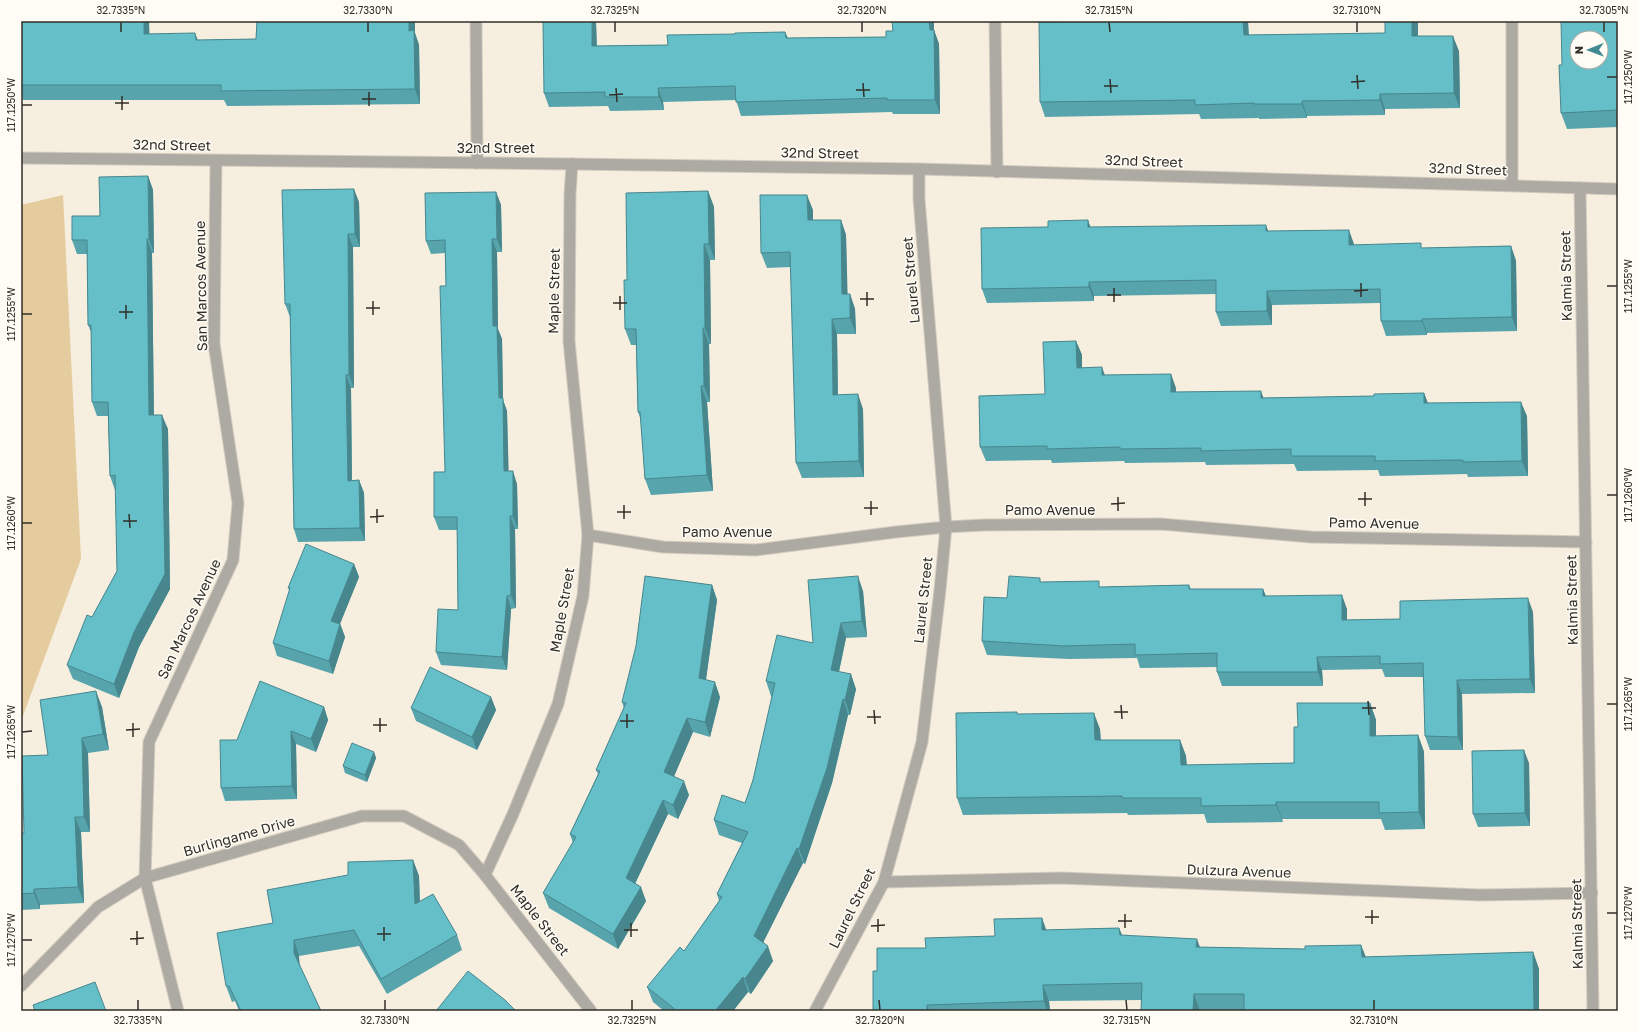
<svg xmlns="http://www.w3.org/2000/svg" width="1639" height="1032" font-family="'Golos Text',sans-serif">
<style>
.green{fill:#e5cc9e}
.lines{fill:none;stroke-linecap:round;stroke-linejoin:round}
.minor-casing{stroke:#d3ccbe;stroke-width:13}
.tertiary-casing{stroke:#d3ccbe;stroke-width:13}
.minor{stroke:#adaaa4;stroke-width:11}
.tertiary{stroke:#adaaa4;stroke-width:11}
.wall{fill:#57a4ac}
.shaded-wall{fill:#47868c}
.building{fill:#65bfc8;stroke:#47868c;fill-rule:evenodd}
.ticks{fill:none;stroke:#322f29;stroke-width:1.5}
.labels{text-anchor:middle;stroke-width:3;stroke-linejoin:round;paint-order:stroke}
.street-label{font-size:14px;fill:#322f29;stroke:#fffcf6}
.neatline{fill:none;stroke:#322f29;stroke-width:1.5}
.ticks-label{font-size:10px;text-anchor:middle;fill:#322f29}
</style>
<rect width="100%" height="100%" fill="#f6eedf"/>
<polygon class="green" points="63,195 81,559 21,721 21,205"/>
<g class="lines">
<defs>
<g id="minor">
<polyline points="476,21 477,163"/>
<polyline points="995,21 997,172"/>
<polyline points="572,164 570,194 569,341 588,535 583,596 558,704 513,814 485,875 591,1011"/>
<polyline points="1512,185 1512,21"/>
<polyline points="1580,188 1593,1011"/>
<polyline points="588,535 663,547 756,550 896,532 946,527 984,525 1161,524 1311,537 1586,542"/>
<polyline points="884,882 1061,878 1480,895 1592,893"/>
<polyline points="21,986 98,907 145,878 362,816 404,816 459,845 485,875"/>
<polyline points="178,1011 145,878 149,742 233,560 238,503 214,344 216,161"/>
<polyline points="815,1011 884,882 922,742 940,590 946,527 919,199 919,169"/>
</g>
<polyline id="tertiary" points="21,158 572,164 919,169 1618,189"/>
</defs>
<use href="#minor" class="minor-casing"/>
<use href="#tertiary" class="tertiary-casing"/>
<use href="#minor" class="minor"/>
<use href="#tertiary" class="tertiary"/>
</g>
<g class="wall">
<polygon points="21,21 149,21 149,34 198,40 256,39 257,21 415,21 415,33 419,45 420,104 227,106 224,100 23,100 21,94"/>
<polygon points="892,21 934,21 934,30 939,44 940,114 893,114 892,112 741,116 736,100 663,102 664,110 610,111 608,106 549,107 544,93 596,22 597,46 668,45 735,34 785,32 788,38 886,37 893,31"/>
<polygon points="1196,21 1248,21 1249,35 1385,33 1385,21 1418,21 1418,36 1459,51 1460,108 1385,109 1385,115 1307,116 1307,118 1259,119 1259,118 1201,119 1199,114 1045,117 1040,102 1171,22"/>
<polygon points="1618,21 1618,127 1567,129 1561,113 1562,65"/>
<polygon points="148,176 153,190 154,253 152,253 154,415 168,429 170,589 139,647 119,698 73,679 67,665 92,617 117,571 116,490 115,490 110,476 108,416 97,416 92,402 91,332 88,325 87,254 77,254 72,240 100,216"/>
<polygon points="708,191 714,207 715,260 710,260 711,344 709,344 710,402 707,402 713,491 651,495 645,479 641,420 638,412 636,345 631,345 625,329 627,280"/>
<polygon points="496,192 501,205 502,252 497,252 498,329 502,339 503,400 507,411 508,471 517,484 518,529 515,529 516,608 511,609 507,670 441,665 436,652 458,610 457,530 439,530 434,517 445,472 446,286 445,253 431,254 426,241"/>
<polygon points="359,202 360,247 353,247 354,388 351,388 352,480 359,480 364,493 365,541 298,542 294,529 290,317 285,304"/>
<polygon points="813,210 813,220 841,220 846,235 847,294 850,294 855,309 856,334 837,334 838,395 863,409 864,477 802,478 796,463 791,267 767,268 761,253"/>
<polygon points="1090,227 1268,231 1354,245 1422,248 1511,246 1516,261 1517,331 1427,333 1427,335 1386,336 1381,321 1380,303 1272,305 1272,325 1221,326 1216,312 1216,294 1094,296 1094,301 987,303 982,289"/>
<polygon points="1076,341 1082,355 1082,368 1105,375 1176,388 1176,392 1264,398 1374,396 1424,393 1428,403 1527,416 1528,476 1468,477 1467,474 1380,476 1378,470 1297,471 1294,464 1206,465 1205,462 1125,463 1124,461 1052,463 1051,460 986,461 980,447 1045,394"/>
<polygon points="354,564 359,577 340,623 345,637 333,674 277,656 273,643 290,591 288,588"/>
<polygon points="1041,582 1101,587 1189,585 1191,589 1263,589 1266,596 1347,609 1347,620 1400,619 1533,612 1535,693 1462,694 1463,750 1430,750 1425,736 1424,677 1385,677 1382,669 1322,670 1323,686 1222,686 1217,672 1217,667 1140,668 1137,658 1069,659 987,655 982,641 1007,598"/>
<polygon points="712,585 717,600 706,680 720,697 710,737 693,732 674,776 689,795 678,819 668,814 635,884 646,901 618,949 549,908 543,893 573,843 570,834 598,774 596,770 624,708 622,702"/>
<polygon points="863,591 867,637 846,638 839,672 856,689 850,715 848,715 832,783 805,864 803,863 763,942 773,961 751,994 748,992 733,1011 664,1011 653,1002 647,987 684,951 719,901 717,894 742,843 719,835 714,820 745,803 753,780 772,697 771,696 766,681 813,643"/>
<polygon points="491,697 496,710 477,750 416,721 411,708"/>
<polygon points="1370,703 1376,720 1376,736 1418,735 1424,752 1425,829 1385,830 1381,819 1282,819 1283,822 1207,823 1204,814 1128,815 1127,813 963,815 957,798 1018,714 1100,729 1101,740 1180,740 1186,756 1187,765 1294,763 1298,727"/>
<polygon points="102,707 109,750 88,753 90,832 81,832 84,903 40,905 40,909 21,910 21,833 24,833 48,755"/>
<polygon points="324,707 328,720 316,752 296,744 297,799 225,801 221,788 237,740"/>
<polygon points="374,752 376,758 367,782 345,773 343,766"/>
<polygon points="1529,763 1530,826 1478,827 1473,814"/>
<polygon points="413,860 419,876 420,901 457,935 462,950 387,994 359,946 299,956 299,965 321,1011 239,1011 235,1001 232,1002 226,986 273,923 348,875"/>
<polygon points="1042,918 1046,930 1119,928 1122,935 1199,947 1305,949 1361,945 1366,957 1533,952 1539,969 1539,1011 1141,1011 1142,1000 1049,1001 1050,1011 873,1011 877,971 926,948 995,936"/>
</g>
<g class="shaded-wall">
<polygon points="144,21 149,21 150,49 144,34"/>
<polygon points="409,21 415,21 415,33 419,45 420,104 415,89 409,31"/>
<polygon points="592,21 596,21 596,22 597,60 592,46"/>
<polygon points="929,21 934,21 934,31 934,30 939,44 940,114 935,100"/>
<polygon points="1243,21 1248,21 1249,50 1244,35"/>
<polygon points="1412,21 1418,21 1418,51 1412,36"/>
<polygon points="785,32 791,46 786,38"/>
<polygon points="195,33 201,48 196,40"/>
<polygon points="1453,36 1459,51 1460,108 1454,93"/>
<polygon points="658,88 663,102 664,110 659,97"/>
<polygon points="1380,94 1385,109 1385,115 1380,100"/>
<polygon points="1302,101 1307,116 1307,118 1302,104"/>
<polygon points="148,176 153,190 154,253 149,239"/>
<polygon points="354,189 359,202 360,247 355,234"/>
<polygon points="708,191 714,207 715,260 709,244"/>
<polygon points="496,192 501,205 502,252 497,239"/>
<polygon points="807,195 813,210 813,236 808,220"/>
<polygon points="841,220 846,235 848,309 842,294"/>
<polygon points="1088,220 1093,234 1088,227"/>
<polygon points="1266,225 1271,239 1266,231"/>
<polygon points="1349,230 1354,244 1354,259 1349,245"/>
<polygon points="348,234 353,247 354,388 349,375"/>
<polygon points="147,239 152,253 154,429 149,415"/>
<polygon points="492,239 497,252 498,329 502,339 503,400 507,411 509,484 504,471 493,326"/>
<polygon points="704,244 710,260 711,344 705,328"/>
<polygon points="1511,246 1516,261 1517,331 1512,317"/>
<polygon points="1089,282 1094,296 1094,301 1089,287"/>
<polygon points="1267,291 1272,305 1272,325 1267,311"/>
<polygon points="850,294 855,309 856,334 850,318"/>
<polygon points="832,319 837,334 838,410 833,395"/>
<polygon points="1422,319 1427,333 1427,335 1422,321"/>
<polygon points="703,328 709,344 710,402 704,386"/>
<polygon points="1076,341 1082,355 1082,382 1077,368"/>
<polygon points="1102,367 1107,381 1102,375"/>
<polygon points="1171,374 1176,388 1176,406 1171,392"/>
<polygon points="346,375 351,388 352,494 348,481"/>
<polygon points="701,386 707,402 713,491 707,475"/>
<polygon points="1261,391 1266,405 1261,398"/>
<polygon points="1424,393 1429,407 1424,403"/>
<polygon points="858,394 863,409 864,477 859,461"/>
<polygon points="1521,402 1527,416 1528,476 1522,461"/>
<polygon points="162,415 168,429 170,589 139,647 119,698 114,684"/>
<polygon points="513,471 517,484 518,529 513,516"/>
<polygon points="359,480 364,493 365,541 360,528"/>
<polygon points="510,516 515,529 516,608 511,595"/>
<polygon points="354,564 359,577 336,634 331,621"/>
<polygon points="858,576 863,591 867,637 862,621"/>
<polygon points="712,585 717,600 704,693 699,678"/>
<polygon points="1263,589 1268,602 1263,596"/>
<polygon points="1342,595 1347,609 1347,634 1342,620"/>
<polygon points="507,596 511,609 507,670 502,657"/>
<polygon points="1528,598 1533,612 1535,693 1530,679"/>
<polygon points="841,623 846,638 836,685 831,670"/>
<polygon points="340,624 345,637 333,674 329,661"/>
<polygon points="1317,657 1322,670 1323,686 1318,672"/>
<polygon points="851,674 856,689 850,715 845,700"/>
<polygon points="1457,680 1462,694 1463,750 1458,737"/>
<polygon points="715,682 720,697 710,737 705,722"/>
<polygon points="96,691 102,707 109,750 103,734"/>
<polygon points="491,697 496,710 477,750 472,737"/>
<polygon points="843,699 848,715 832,783 805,864 799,849"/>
<polygon points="1370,703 1376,720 1376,753 1370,736"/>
<polygon points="324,707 328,720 316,752 311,739"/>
<polygon points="1094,713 1100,729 1101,757 1095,740"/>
<polygon points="687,718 693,732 670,786 664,772"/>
<polygon points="291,731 296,744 297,799 292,786"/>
<polygon points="1418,735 1424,752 1425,829 1419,812"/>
<polygon points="82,738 88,753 90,832 84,817"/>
<polygon points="1180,740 1186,756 1187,781 1181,765"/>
<polygon points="1524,750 1529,763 1530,826 1525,813"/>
<polygon points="374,752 376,758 367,782 365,775"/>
<polygon points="684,781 689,795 678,819 673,805"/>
<polygon points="663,800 668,814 631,892 626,878"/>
<polygon points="1276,802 1282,819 1283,822 1276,805"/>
<polygon points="75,817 81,832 84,903 78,887"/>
<polygon points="797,848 803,863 759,951 754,936"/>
<polygon points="413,860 419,876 420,920 415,904"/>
<polygon points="641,887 646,901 618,949 613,934"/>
<polygon points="34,889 40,905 40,909 34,893"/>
<polygon points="1042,918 1048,935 1042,930"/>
<polygon points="1119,928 1126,945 1120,935"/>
<polygon points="1197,939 1203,956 1196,947"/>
<polygon points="294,940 299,956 300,968 294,953"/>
<polygon points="1361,945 1367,961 1362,957"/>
<polygon points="768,946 773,961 751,994 745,979"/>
<polygon points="1533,952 1539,969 1539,1011 1534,1011"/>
<polygon points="743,977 748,992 733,1011 715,1011"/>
<polygon points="1043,985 1049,1001 1050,1011 1047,1011 1044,1001"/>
<polygon points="1194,994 1200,1011 1193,1011"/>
<polygon points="927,1005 929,1011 927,1011"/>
</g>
<g class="building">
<polygon points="21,21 144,21 144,34 195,33 196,40 256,39 257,21 409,21 409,31 414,30 415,89 221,91 221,85 21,85"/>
<polygon points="543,21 592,21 592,46 668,45 667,35 735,34 735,33 785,32 786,38 886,37 886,31 893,31 892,21 929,21 930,30 934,30 935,100 887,100 887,98 736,102 735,86 658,88 659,97 605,97 605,92 544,93"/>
<polygon points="1171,21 1171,22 1196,21 1243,21 1244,35 1385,33 1385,21 1412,21 1412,36 1453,36 1454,93 1380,94 1380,100 1302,101 1302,104 1254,104 1254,103 1195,105 1195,100 1040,102 1039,22"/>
<path d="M1561,21H1618V110L1561,113L1559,65H1562ZM1577,38H1601V62H1577Z"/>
<polygon points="148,176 149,239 147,239 149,415 162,415 165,574 134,632 114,684 67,665 87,615 92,617 117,571 115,475 110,476 108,402 92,402 91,325 88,325 87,240 72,240 72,216 100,216 99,177"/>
<polygon points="354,189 355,234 348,234 349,375 346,375 348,481 359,480 360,528 294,529 290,304 285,304 282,190"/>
<polygon points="708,191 709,244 704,244 705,328 703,328 704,386 701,386 707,475 645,479 640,412 638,412 636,329 625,329 624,280 627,280 626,193"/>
<polygon points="496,192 497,239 492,239 493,326 497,326 499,398 503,398 504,471 513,471 513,516 510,516 511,595 507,596 502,657 436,652 438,609 458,610 457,517 434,517 434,472 445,472 440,286 446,286 445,240 426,241 425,193"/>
<polygon points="760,195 807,195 808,220 841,220 842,294 850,294 850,318 832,319 833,395 858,394 859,461 796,463 790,252 761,253"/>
<polygon points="1088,220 1088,227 1266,225 1266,231 1349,230 1349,245 1421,243 1421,248 1511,246 1512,317 1422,319 1422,321 1381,321 1380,289 1267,291 1267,311 1216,312 1216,280 1089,282 1089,287 982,289 981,228 1048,227 1048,221"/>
<polygon points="1076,341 1077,368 1102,367 1102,375 1171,374 1171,392 1261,391 1261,398 1374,396 1374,394 1424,393 1424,403 1521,402 1522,461 1463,462 1463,460 1375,461 1375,456 1291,456 1291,449 1201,451 1201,448 1120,449 1120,447 1047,449 1047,446 980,447 979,396 1045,394 1043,342"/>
<polygon points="306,544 354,564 331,621 340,624 329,661 273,643 290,588 288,588"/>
<polygon points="645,576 712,585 699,678 715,682 705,722 687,718 664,772 684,781 673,805 663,800 626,878 641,887 613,934 543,893 576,837 570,834 600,771 596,770 626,703 622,702 636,646"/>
<polygon points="858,576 862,621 841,623 831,670 851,674 845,700 843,699 827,768 799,849 797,848 754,936 768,946 745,979 743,977 715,1011 677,1011 647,987 680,947 684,951 722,897 717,894 748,832 714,820 722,795 745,803 753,780 775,683 766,681 777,635 813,643 808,580"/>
<polygon points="1009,576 1040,578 1040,582 1099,581 1099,587 1189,585 1189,589 1263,589 1263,596 1342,595 1342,620 1400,619 1400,601 1528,598 1530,679 1457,680 1458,737 1425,736 1423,663 1380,664 1380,656 1317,657 1318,672 1217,672 1217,653 1135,655 1135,644 1064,646 982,641 984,597 1007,598"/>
<polygon points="430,667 491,697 472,737 411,708"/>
<polygon points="260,681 324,707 311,739 291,731 292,786 221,788 220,740 237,740"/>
<polygon points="96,691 103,734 82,738 84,817 75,817 78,887 34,889 34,893 21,894 21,833 24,833 22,756 48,755 40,700"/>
<polygon points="1297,703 1370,703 1370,736 1418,735 1419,812 1379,813 1379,802 1276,802 1276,805 1201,806 1201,798 1122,798 1122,796 957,798 956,713 1017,712 1017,714 1094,713 1095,740 1180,740 1181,765 1294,763 1294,727 1298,727"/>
<polygon points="352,743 374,752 365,775 343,766"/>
<polygon points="1524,750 1525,813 1473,814 1472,751"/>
<polygon points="413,860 415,904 433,894 457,935 381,979 354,930 294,940 294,953 321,1011 241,1011 229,986 226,986 217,933 273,923 267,890 348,875 348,862"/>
<polygon points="1042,918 1042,930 1119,928 1120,935 1197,939 1196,947 1305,949 1305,946 1361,945 1362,957 1533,952 1534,1011 1244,1011 1244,994 1194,994 1193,1011 1141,1011 1142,983 1043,985 1044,1001 927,1005 927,1011 873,1011 873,971 877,971 877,948 926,948 925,938 995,936 994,919"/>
<polygon points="468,971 505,1000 516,1011 436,1011"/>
<polygon points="95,982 106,1011 35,1011 33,1005"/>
</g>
<path class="ticks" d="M121,22V32M368,22V32M615,22V32M862,22V32M1109,22L1110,32M1357,22V32M1604,22V32M1357,75L1358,89M1607,77H1617M1110,79L1111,93M1351,82L1365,81M863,83L864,97M1104,86H1118M616,88L617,102M856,90H870M369,92V106M609,95L623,94M122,96V110M362,99H376M115,103H129M22,105H32M1361,283V297M1607,286H1617M1114,288V302M1354,291L1368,290M867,292V306M1107,295H1121M620,296V310M860,299H874M373,301V315M613,303H627M126,305V319M366,308H380M119,312H133M22,314H32M1365,492V506M1607,495H1617M1118,497V511M1358,499H1372M871,501V515M1111,504L1125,503M624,505V519M864,508H878M377,509V523M617,512H631M129,514L130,528M370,517L384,516M123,521H137M22,523H32M1368,701L1369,715M1607,704H1617M1121,705L1122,719M1362,708H1376M874,710L875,724M1114,712H1128M627,714V728M867,717H881M380,718V732M620,721H634M133,723V737M373,725H387M126,730L140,729M22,732L32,731M1372,910V924M1607,913H1617M1125,914V928M1365,917H1379M878,919V932M1118,921H1132M631,923V937M871,926L885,925M384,927V941M624,930H638M137,931V945M377,934H391M130,939L144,938M22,940H32M138,1000V1010M385,1000V1010M632,1000V1010M879,1000L880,1010M1126,1000L1127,1010M1374,1000V1010"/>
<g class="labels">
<g class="street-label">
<text transform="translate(172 145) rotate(1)" y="5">32nd Street</text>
<text x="496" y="153">32nd Street</text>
<text transform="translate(820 153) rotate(1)" y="5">32nd Street</text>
<text transform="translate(1144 161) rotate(2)" y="5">32nd Street</text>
<text transform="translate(1468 169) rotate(2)" y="5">32nd Street</text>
<text transform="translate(1566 276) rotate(-91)" y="5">Kalmia Street</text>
<text transform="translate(911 280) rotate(-95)" y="5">Laurel Street</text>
<text transform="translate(201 286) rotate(-91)" y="5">San Marcos Avenue</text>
<text transform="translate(554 291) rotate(-89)" y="5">Maple Street</text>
<text x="1050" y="515">Pamo Avenue</text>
<text transform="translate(1374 523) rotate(1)" y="5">Pamo Avenue</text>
<text x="727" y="537">Pamo Avenue</text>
<text transform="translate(923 600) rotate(-84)" y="5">Laurel Street</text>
<text transform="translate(1572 600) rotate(-91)" y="5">Kalmia Street</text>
<text transform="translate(562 610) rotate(-80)" y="5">Maple Street</text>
<text transform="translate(189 619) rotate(-65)" y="5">San Marcos Avenue</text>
<text transform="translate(239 836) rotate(-16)" y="5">Burlingame Drive</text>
<text transform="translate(1239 871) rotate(2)" y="5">Dulzura Avenue</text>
<text transform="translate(852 908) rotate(-64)" y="5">Laurel Street</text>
<text transform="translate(540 920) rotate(52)" y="5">Maple Street</text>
<text transform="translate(1577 924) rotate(-91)" y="5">Kalmia Street</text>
</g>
</g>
<rect width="1639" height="1032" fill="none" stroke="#fffcf6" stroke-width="44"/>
<g transform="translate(1589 50) rotate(269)"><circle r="19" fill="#fffcf6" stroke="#adaaa4"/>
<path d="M0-3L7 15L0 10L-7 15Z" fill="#428a91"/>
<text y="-6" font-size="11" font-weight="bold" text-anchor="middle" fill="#322f29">N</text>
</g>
<rect x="22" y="22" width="1595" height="988" class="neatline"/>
<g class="ticks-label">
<text x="121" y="14">32.7335°N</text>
<text x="368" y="14">32.7330°N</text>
<text x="615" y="14">32.7325°N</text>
<text x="862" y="14">32.7320°N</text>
<text x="1109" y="14">32.7315°N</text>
<text x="1357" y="14">32.7310°N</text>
<text x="1604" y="14">32.7305°N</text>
<text transform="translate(1628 77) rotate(-90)" y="4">117.1250°W</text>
<text transform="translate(11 105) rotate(-90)" y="4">117.1250°W</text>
<text transform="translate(1628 286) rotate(-90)" y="4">117.1255°W</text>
<text transform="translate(11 314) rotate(-90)" y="4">117.1255°W</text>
<text transform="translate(1628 495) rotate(-90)" y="4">117.1260°W</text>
<text transform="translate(11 523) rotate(-90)" y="4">117.1260°W</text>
<text transform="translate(1628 704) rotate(-90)" y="4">117.1265°W</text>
<text transform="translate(11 732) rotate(-90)" y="4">117.1265°W</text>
<text transform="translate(1628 913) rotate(-90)" y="4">117.1270°W</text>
<text transform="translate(11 940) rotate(-90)" y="4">117.1270°W</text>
<text x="138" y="1024">32.7335°N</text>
<text x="385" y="1024">32.7330°N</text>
<text x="632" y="1024">32.7325°N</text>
<text x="880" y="1024">32.7320°N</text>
<text x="1127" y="1024">32.7315°N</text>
<text x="1374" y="1024">32.7310°N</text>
</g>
</svg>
